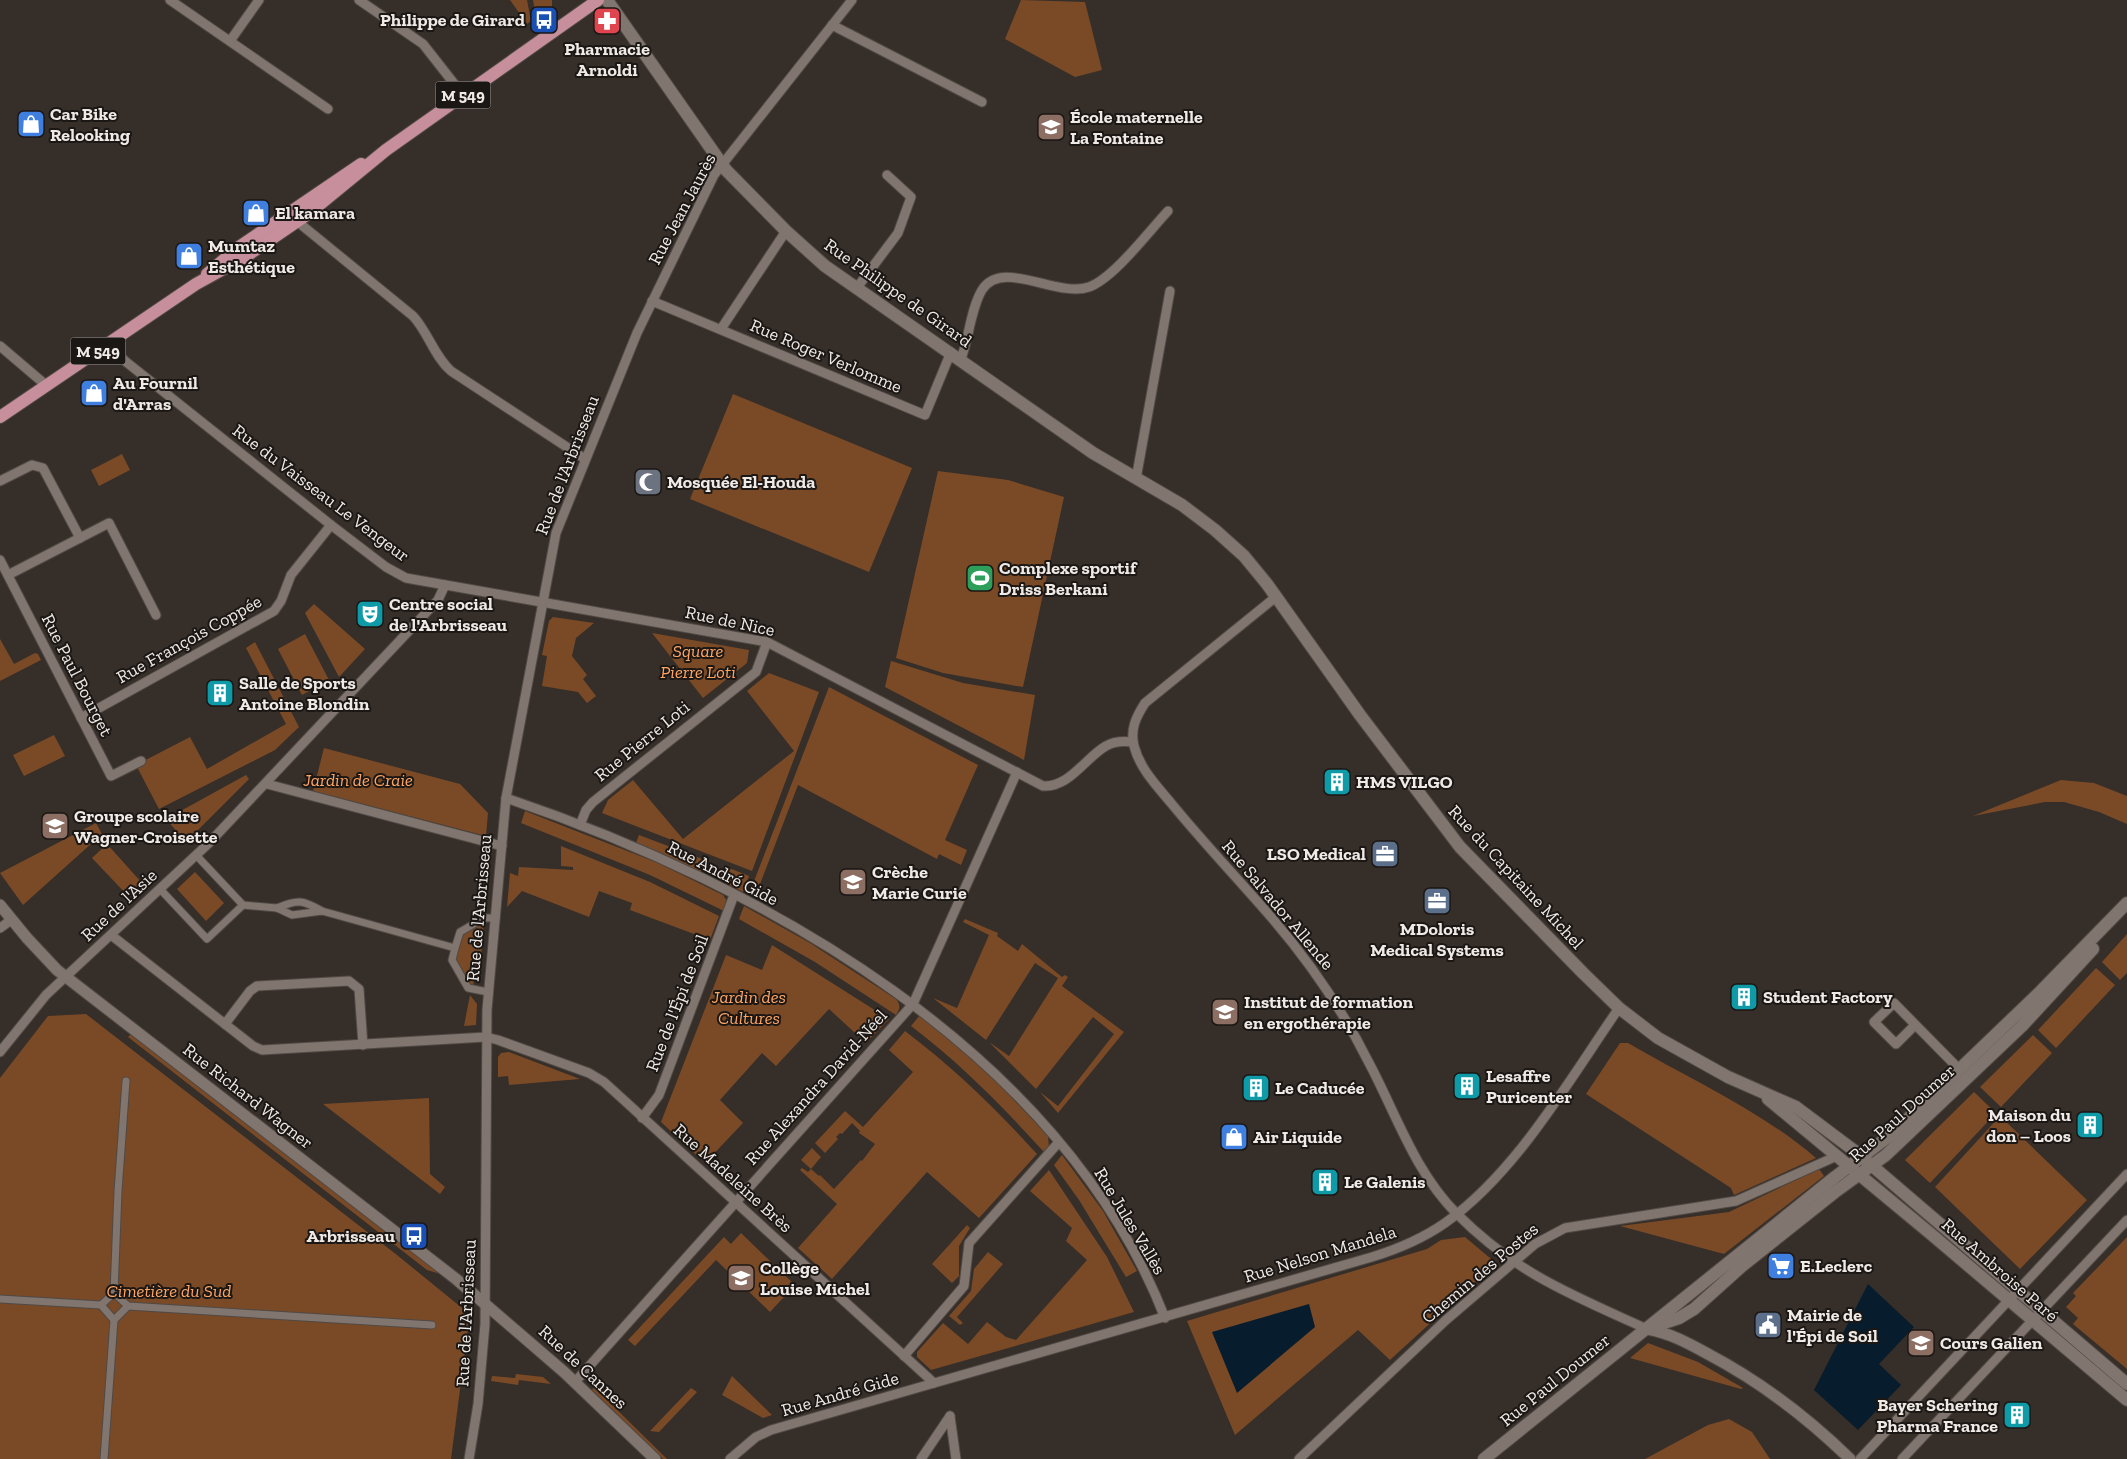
<svg xmlns="http://www.w3.org/2000/svg" width="2127" height="1459" font-family="'Zilla Slab',serif">
<style>
.green{fill:#7a4a27}
.water{fill:#071c2c}
.lines{fill:none;stroke-linecap:round;stroke-linejoin:round}
.pedestrian-casing{stroke:#504944;stroke-width:9}
.minor-casing{stroke:#504944;stroke-width:11}
.tertiary-casing{stroke:#504944;stroke-width:13}
.secondary-casing{stroke:#504944;stroke-width:14}
.primary-casing{stroke:#504944;stroke-width:14}
.pedestrian{stroke:#80756f;stroke-width:7}
.minor{stroke:#80756f;stroke-width:9}
.tertiary{stroke:#80756f;stroke-width:11}
.secondary{stroke:#80756f;stroke-width:12}
.primary{stroke:#c78f9b;stroke-width:12}
.labels{text-anchor:middle;stroke-width:4;stroke-linejoin:round;paint-order:stroke}
.shield{fill:#1b1714;stroke:#b0aba7;stroke-width:1}
.shield-label{font-size:16px;font-weight:bold;fill:#f0eae6}
.poi-label{font-size:18px;font-weight:bold;fill:#f0eae6;stroke:#1b1714;text-anchor:start}
.street-label{font-size:18px;fill:#f0eae6;stroke:#1b1714}
.park-label{font-size:18px;font-style:italic;fill:#ffa665;stroke:#1b1714}
</style>
<rect width="100%" height="100%" fill="#362e28"/>
<g class="green">
<polygon points="510,0 527,0 531,21 527,24"/>
<polygon points="533,0 552,0 552,9 539,19 536,17"/>
<polygon points="1021,0 1085,2 1102,70 1075,77 1005,39"/>
<polygon points="733,394 912,468 869,572 690,499"/>
<polygon points="122,454 130,470 99,486 91,470"/>
<polygon points="938,471 1008,480 1064,497 1023,687 943,673 896,658"/>
<polygon points="314,604 365,649 339,677 305,613"/>
<polygon points="553,617 594,623 576,638 572,656 587,675 583,679 596,696 587,703 578,692 542,686 547,656 542,655 549,621"/>
<polygon points="652,633 749,650 747,663 703,698"/>
<polygon points="305,634 329,680 302,695 278,649"/>
<polygon points="0,639 14,664 35,653 38,654 41,660 0,681"/>
<polygon points="255,642 299,727 275,750 159,809 136,765 190,737 207,769 286,724 246,648"/>
<polygon points="891,661 963,683 1035,695 1024,760 885,687"/>
<polygon points="769,673 819,692 752,871 602,813 608,800 633,780 683,839 794,751 747,691"/>
<polygon points="829,687 978,765 945,840 967,850 961,865 939,854 937,859 798,785 757,892 751,889"/>
<polygon points="54,735 65,756 24,776 13,755"/>
<polygon points="324,748 460,784 488,813 486,836 313,791"/>
<polygon points="246,775 249,779 186,842 166,819"/>
<polygon points="2061,780 2094,783 2127,796 2127,824 2099,812 2064,802 2045,802 1973,816"/>
<polygon points="525,811 658,863 723,895 727,901 724,911 650,875 521,823"/>
<polygon points="96,823 102,834 23,905 0,873"/>
<polygon points="639,835 705,860 700,873 636,843"/>
<polygon points="107,844 142,883 128,896 92,858"/>
<polygon points="561,846 650,882 719,916 710,940 630,910 632,903 599,891 589,917 522,891 507,907 510,873 518,876 519,867 573,870 573,867 561,866"/>
<polygon points="724,866 749,876 743,892 720,880"/>
<polygon points="195,872 224,903 206,921 177,889"/>
<path d="M744,906L810,943L896,999C901,1005 900,1009 896,1015L815,962L739,919Z"/>
<polygon points="965,919 998,933 997,936 1018,951 1022,944 1062,977 1065,975 1068,977 1062,986 1124,1032 1058,1113 1040,1092 1058,1106 1114,1034 1093,1017 1036,1089 989,1042 1009,1056 1058,978 1035,963 986,1040 933,998 957,1008 989,935 963,922"/>
<polygon points="484,921 479,981 474,980 473,986 470,986 455,961 461,934"/>
<polygon points="2127,934 2127,973 2120,980 2102,962"/>
<polygon points="772,945 889,1019 866,1043 829,1009 776,1066 762,1053 720,1100 743,1123 705,1163 661,1122 726,955 762,970"/>
<polygon points="2096,968 2115,985 2056,1048 2038,1030"/>
<polygon points="470,995 477,1004 476,1025 464,1026"/>
<polygon points="86,1014 397,1255 467,1312 468,1328 451,1459 0,1459 0,1078 48,1016"/>
<path d="M920,1015L982,1066L1048,1136L1049,1147L1044,1152C1002,1106 960,1063 911,1026Z"/>
<path d="M905,1031C954,1068 996,1109 1037,1154L979,1218L927,1172L832,1279L798,1248L837,1204L800,1170L802,1168L808,1172L811,1169L801,1160L812,1148L821,1157L811,1169L819,1176L820,1175L834,1189L861,1160L862,1161L875,1144L859,1133L860,1131L852,1123L842,1134L840,1133L836,1137L838,1139L825,1153L815,1143L845,1111L863,1127L913,1072L889,1050Z"/>
<polygon points="131,1034 437,1271 437,1273 427,1270 128,1037"/>
<polygon points="2033,1035 2052,1053 2001,1107 1980,1087"/>
<path d="M1620,1043H1628C1691,1080 1760,1110 1816,1158L1734,1195L1731,1188L1586,1094Z"/>
<polygon points="509,1052 580,1079 509,1085 508,1076 498,1077 498,1057 501,1053"/>
<polygon points="1974,1092 1996,1113 1930,1183 1905,1160"/>
<polygon points="429,1098 430,1174 445,1187 440,1194 323,1104"/>
<polygon points="2000,1116 2087,1200 2020,1269 1935,1187"/>
<polygon points="1062,1155 1103,1211 1137,1271 1126,1277 1079,1200 1054,1165"/>
<polygon points="1819,1169 1824,1176 1724,1254 1620,1226 1729,1212"/>
<polygon points="1049,1170 1107,1257 1134,1312 931,1370 917,1357 917,1352 943,1323 968,1344 987,1322 1006,1337 1016,1340 1087,1260 1066,1241 1072,1228 1030,1191"/>
<polygon points="967,1225 970,1228 959,1246 959,1276 952,1283 932,1264"/>
<polygon points="741,1233 795,1285 770,1312 716,1260 635,1346 628,1340 724,1237 731,1244"/>
<polygon points="1465,1237 1496,1263 1390,1360 1358,1330 1235,1435 1187,1321 1427,1249 1441,1240"/>
<polygon points="2127,1237 2127,1369 2073,1324 2078,1318 2066,1307 2076,1296 2073,1293"/>
<polygon points="988,1252 1003,1264 957,1317 963,1323 960,1325 949,1316 971,1291 974,1269"/>
<polygon points="1648,1343 1698,1362 1743,1388 1741,1389 1630,1358"/>
<polygon points="516,1374 543,1377 551,1384 519,1380 518,1385 491,1381 492,1376 515,1378"/>
<polygon points="732,1376 772,1415 763,1418 722,1395"/>
<polygon points="594,1387 667,1459 663,1459 592,1390"/>
<polygon points="691,1388 697,1392 659,1432 650,1431"/>
<polygon points="1729,1419 1752,1432 1770,1459 1645,1459 1708,1425"/>
</g>
<g class="water">
<polygon points="1868,1284 1914,1327 1879,1364 1901,1385 1858,1430 1814,1390"/>
<polygon points="1309,1304 1315,1327 1237,1393 1212,1332"/>
</g>
<g class="lines">
<defs>
<g id="pedestrian">
<polyline points="196,855 243,905 277,908 292,915 322,911 455,948 452,960 468,988 488,992"/>
<polyline points="160,889 207,939 243,905"/>
<path d="M277,908C298,899 303,900 322,911"/>
<polyline points="455,948 460,932 484,918 496,918"/>
<polyline points="114,1293 118,1191 126,1081"/>
<polyline points="0,1299 101,1305 114,1293 128,1306 432,1325"/>
<polyline points="101,1305 114,1320 128,1306"/>
<polyline points="104,1459 114,1320"/>
</g>
<g id="minor">
<polyline points="170,0 328,109"/>
<polyline points="359,0 423,44 463,95"/>
<polyline points="832,25 982,102"/>
<polyline points="230,41 259,0"/>
<path d="M293,218L413,316C428,332 434,356 451,371L585,459"/>
<polyline points="856,289 898,233 911,197 887,175"/>
<polyline points="652,301 925,415 951,352"/>
<polyline points="721,329 786,231"/>
<path d="M109,344L125,361L331,525L386,567L406,578L767,642L1043,786C1069,788 1086,757 1106,746C1114,741 1124,741 1133,742"/>
<polyline points="0,346 47,386"/>
<path d="M961,359C969,338 971,308 982,290C1002,258 1057,298 1089,287C1114,278 1149,231 1168,211"/>
<polyline points="1136,479 1170,291"/>
<polyline points="0,481 32,465 43,468 80,538"/>
<polyline points="0,560 111,776 141,761"/>
<polyline points="8,575 109,523 156,615"/>
<path d="M1277,596L1145,703C1136,717 1130,729 1134,746C1140,769 1157,786 1171,803C1203,842 1238,879 1271,917C1309,961 1342,1009 1368,1061C1396,1113 1414,1171 1457,1214C1517,1274 1572,1295 1647,1329"/>
<polyline points="81,718 274,611 281,601 291,575 331,525"/>
<polyline points="267,784 502,846"/>
<path d="M506,798C764,885 1061,1051 1165,1318"/>
<polyline points="580,825 586,810 593,802 756,672 767,642"/>
<polyline points="0,928 11,920"/>
<polyline points="111,935 253,1046 262,1050 486,1037 498,1040 589,1073 604,1082 934,1383"/>
<polyline points="225,1024 250,991 257,986 349,981 359,989 363,1045"/>
<polyline points="1915,1025 1896,1044 1874,1022 1894,1003 1959,1069"/>
<polyline points="0,1052 46,995 209,843 438,600 445,585"/>
<polyline points="642,1118 659,1095 734,895"/>
<polyline points="904,1356 964,1286 969,1243 1059,1142"/>
<polyline points="575,1382 913,1004 1017,772"/>
<polyline points="950,1416 956,1459"/>
<polyline points="469,1459 478,1404 485,1324 487,1010 506,798 556,533 637,333 714,175 852,0"/>
<path d="M730,1459L756,1437L771,1430L1372,1257C1398,1249 1422,1239 1445,1223C1517,1172 1569,1080 1619,1008"/>
<polyline points="921,1459 950,1416"/>
<polyline points="1299,1459 1446,1320 1535,1244 1565,1228 1736,1201 1837,1156"/>
<polyline points="1860,1459 2127,1174"/>
<polyline points="1902,1459 2127,1220"/>
</g>
<g id="tertiary">
<polyline points="0,905 27,938 57,970 456,1279 564,1372 655,1459"/>
<path d="M1647,1329C1670,1333 1688,1343 1708,1354C1761,1382 1807,1417 1850,1459"/>
</g>
<g id="secondary">
<polyline points="607,0 726,170 786,231 825,266 1093,453 1182,505 1215,530 1244,556 1267,584 1360,715 1460,847 1583,973 1619,1008 1658,1038 1728,1077 1796,1107 1856,1152 2127,1384"/>
<polyline points="1768,1099 1931,1234 2127,1400"/>
<polyline points="1652,1327 1679,1318 1694,1309 1742,1266 1835,1192 1886,1155 2022,1026 2093,949"/>
<polyline points="1484,1459 1835,1177 1892,1134 2040,992 2127,903"/>
</g>
<g id="primary">
<polyline points="207,274 239,247 361,164"/>
<polyline points="0,417 196,284 245,257 308,214 386,150 598,0"/>
</g>
</defs>
<use href="#pedestrian" class="pedestrian-casing"/>
<use href="#minor" class="minor-casing"/>
<use href="#tertiary" class="tertiary-casing"/>
<use href="#secondary" class="secondary-casing"/>
<use href="#primary" class="primary-casing"/>
<use href="#pedestrian" class="pedestrian"/>
<use href="#minor" class="minor"/>
<use href="#tertiary" class="tertiary"/>
<use href="#secondary" class="secondary"/>
<use href="#primary" class="primary"/>
</g>
<defs>
<symbol id="bus-square" viewBox="-11 -11 22 22"><rect x="-9" y="-9" width="18" height="18" rx="4" fill="#1a4fb4" stroke="#1b1714"/><path d="M-5-6H5V4H4V6H2V4H-2V6H-4V4H-5ZM-3.5-4V0h7V-4ZM-3.5 1.2v1.5H-2V1.2ZM2 1.2v1.5H3.5V1.2Z" fill="#fff"/></symbol>
<symbol id="pharmacy-square" viewBox="-11 -11 22 22"><rect x="-9" y="-9" width="18" height="18" rx="4" fill="#e0444e" stroke="#1b1714"/><path d="M-2-6h4v4h4v4h-4v4h-4v-4h-4v-4h4Z" fill="#fff"/></symbol>
<symbol id="shop-square" viewBox="-11 -11 22 22"><rect x="-9" y="-9" width="18" height="18" rx="4" fill="#3f7fe0" stroke="#1b1714"/><path d="M-5-2.5h2.3a2.7 3.5 0 0 1 5.4 0H5L5.5 6h-11ZM-1.5-2.5h3a1.5 2.3 0 0 0-3 0Z" fill="#fff"/></symbol>
<symbol id="school-square" viewBox="-11 -11 22 22"><rect x="-9" y="-9" width="18" height="18" rx="4" fill="#8d6e63" stroke="#1b1714"/><path d="M0-5L7-2L0 1L-7-2ZM-4 1L0 2.5L4 1V4Q0 6-4 4Z" fill="#fff"/></symbol>
<symbol id="mosque-square" viewBox="-11 -11 22 22"><rect x="-9" y="-9" width="18" height="18" rx="4" fill="#6b7280" stroke="#1b1714"/><path d="M3.5-4.9A6 6 0 1 0 3.5 4.9A5 5 0 1 1 3.5-4.9Z" fill="#fff"/></symbol>
<symbol id="stadium-square" viewBox="-11 -11 22 22"><rect x="-9" y="-9" width="18" height="18" rx="4" fill="#2e9e5b" stroke="#1b1714"/><path d="M0-5a6.5 5 0 1 0 0 10a6.5 5 0 1 0 0-10ZM-3.5-1.8h7v3.6h-7Z" fill="#fff"/></symbol>
<symbol id="theatre-square" viewBox="-11 -11 22 22"><rect x="-9" y="-9" width="18" height="18" rx="4" fill="#0f9aa8" stroke="#1b1714"/><path d="M-5-5.5Q0-4 5-5.5V0Q5 5 0 6Q-5 5-5 0ZM-3.3-2.5H-1v1.5H-3.3ZM1-2.5H3.3v1.5H1ZM-2.8 1Q0 5.5 2.8 1Z" fill="#fff"/></symbol>
<symbol id="building-square" viewBox="-11 -11 22 22"><rect x="-9" y="-9" width="18" height="18" rx="4" fill="#0f9aa8" stroke="#1b1714"/><path d="M-4-6H4V6H1V3H-1V6H-4ZM-2.5-4.3h1.7v1.8h-1.7ZM.8-4.3h1.7v1.8H.8ZM-2.5-1h1.7V.8h-1.7ZM.8-1h1.7V.8H.8Z" fill="#fff"/></symbol>
<symbol id="office-square" viewBox="-11 -11 22 22"><rect x="-9" y="-9" width="18" height="18" rx="4" fill="#5c6f8a" stroke="#1b1714"/><path d="M-6-3h4V-5.5h4V-3h4V5H-6ZM-1-4.5V-3h2v-1.5ZM-6 0V1H6V0Z" fill="#fff"/></symbol>
<symbol id="university-square" viewBox="-11 -11 22 22"><rect x="-9" y="-9" width="18" height="18" rx="4" fill="#8d6e63" stroke="#1b1714"/><path d="M0-5L7-2L0 1L-7-2ZM-4 1L0 2.5L4 1V4Q0 6-4 4Z" fill="#fff"/></symbol>
<symbol id="supermarket-square" viewBox="-11 -11 22 22"><rect x="-9" y="-9" width="18" height="18" rx="4" fill="#3f7fe0" stroke="#1b1714"/><path d="M-6-5.5h2.5l.6 2H6L4.5 2H-2.5L-4.4-4H-6ZM-1.5 3.2a1.3 1.3 0 1 0 .1 0ZM3 3.2a1.3 1.3 0 1 0 .1 0Z" fill="#fff"/></symbol>
<symbol id="civic-square" viewBox="-11 -11 22 22"><rect x="-9" y="-9" width="18" height="18" rx="4" fill="#5c6f8a" stroke="#1b1714"/><path d="M-.6-6.5H3V-4.5H.6V-3L4-1V1h2V6H-6V1h2V-1L-.6-3ZM-1.2 2.5V6h2.4V2.5Z" fill="#fff"/></symbol>
</defs>
<g fill-rule="evenodd">
<use href="#bus-square" x="528" y="4" width="32" height="32"/>
<use href="#pharmacy-square" x="591" y="5" width="32" height="32"/>
<use href="#shop-square" x="15" y="108" width="32" height="32"/>
<use href="#school-square" x="1035" y="111" width="32" height="32"/>
<use href="#shop-square" x="240" y="197" width="32" height="32"/>
<use href="#shop-square" x="173" y="240" width="32" height="32"/>
<use href="#shop-square" x="78" y="377" width="32" height="32"/>
<use href="#mosque-square" x="632" y="466" width="32" height="32"/>
<use href="#stadium-square" x="964" y="562" width="32" height="32"/>
<use href="#theatre-square" x="354" y="598" width="32" height="32"/>
<use href="#building-square" x="204" y="677" width="32" height="32"/>
<use href="#building-square" x="1321" y="766" width="32" height="32"/>
<use href="#school-square" x="39" y="810" width="32" height="32"/>
<use href="#office-square" x="1369" y="838" width="32" height="32"/>
<use href="#school-square" x="837" y="866" width="32" height="32"/>
<use href="#office-square" x="1421" y="885" width="32" height="32"/>
<use href="#building-square" x="1728" y="981" width="32" height="32"/>
<use href="#university-square" x="1209" y="996" width="32" height="32"/>
<use href="#building-square" x="1451" y="1070" width="32" height="32"/>
<use href="#building-square" x="1240" y="1072" width="32" height="32"/>
<use href="#building-square" x="2074" y="1109" width="32" height="32"/>
<use href="#shop-square" x="1218" y="1121" width="32" height="32"/>
<use href="#building-square" x="1309" y="1166" width="32" height="32"/>
<use href="#bus-square" x="398" y="1220" width="32" height="32"/>
<use href="#supermarket-square" x="1765" y="1250" width="32" height="32"/>
<use href="#school-square" x="725" y="1262" width="32" height="32"/>
<use href="#civic-square" x="1752" y="1309" width="32" height="32"/>
<use href="#university-square" x="1905" y="1327" width="32" height="32"/>
<use href="#building-square" x="2001" y="1399" width="32" height="32"/>
</g>
<g class="labels">
<g class="shield">
<rect x="435.5" y="81.5" width="55" height="27" rx="4"/>
<rect x="70.5" y="337.5" width="55" height="27" rx="4"/>
</g>
<g class="shield-label">
<text x="463" y="101">M 549</text>
<text x="98" y="357">M 549</text>
</g>
<g class="poi-label">
<text x="525" y="26" text-anchor="end">Philippe de Girard</text>
<text x="607" y="55" text-anchor="middle">Pharmacie<tspan x="607" dy="21">Arnoldi</tspan></text>
<text x="50" y="120">Car Bike<tspan x="50" dy="21">Relooking</tspan></text>
<text x="1070" y="123">École maternelle<tspan x="1070" dy="21">La Fontaine</tspan></text>
<text x="275" y="219">El kamara</text>
<text x="208" y="252">Mumtaz<tspan x="208" dy="21">Esthétique</tspan></text>
<text x="113" y="389">Au Fournil<tspan x="113" dy="21">d'Arras</tspan></text>
<text x="667" y="488">Mosquée El-Houda</text>
<text x="999" y="574">Complexe sportif<tspan x="999" dy="21">Driss Berkani</tspan></text>
<text x="389" y="610">Centre social<tspan x="389" dy="21">de l'Arbrisseau</tspan></text>
<text x="239" y="689">Salle de Sports<tspan x="239" dy="21">Antoine Blondin</tspan></text>
<text x="1356" y="788">HMS VILGO</text>
<text x="74" y="822">Groupe scolaire<tspan x="74" dy="21">Wagner-Croisette</tspan></text>
<text x="1366" y="860" text-anchor="end">LSO Medical</text>
<text x="872" y="878">Crèche<tspan x="872" dy="21">Marie Curie</tspan></text>
<text x="1437" y="935" text-anchor="middle">MDoloris<tspan x="1437" dy="21">Medical Systems</tspan></text>
<text x="1763" y="1003">Student Factory</text>
<text x="1244" y="1008">Institut de formation<tspan x="1244" dy="21">en ergothérapie</tspan></text>
<text x="1486" y="1082">Lesaffre<tspan x="1486" dy="21">Puricenter</tspan></text>
<text x="1275" y="1094">Le Caducée</text>
<text x="2071" y="1121" text-anchor="end">Maison du<tspan x="2071" dy="21">don – Loos</tspan></text>
<text x="1253" y="1143">Air Liquide</text>
<text x="1344" y="1188">Le Galenis</text>
<text x="395" y="1242" text-anchor="end">Arbrisseau</text>
<text x="1800" y="1272">E.Leclerc</text>
<text x="760" y="1274">Collège<tspan x="760" dy="21">Louise Michel</tspan></text>
<text x="1787" y="1321">Mairie de<tspan x="1787" dy="21">l'Épi de Soil</tspan></text>
<text x="1940" y="1349">Cours Galien</text>
<text x="1998" y="1411" text-anchor="end">Bayer Schering<tspan x="1998" dy="21">Pharma France</tspan></text>
</g>
<g class="street-label">
<text transform="translate(682 209) rotate(-62)" y="6">Rue Jean Jaurès</text>
<text transform="translate(898 293) rotate(35)" y="6">Rue Philippe de Girard</text>
<text transform="translate(826 356) rotate(23)" y="6">Rue Roger Verlomme</text>
<text transform="translate(567 465) rotate(-69)" y="6">Rue de l'Arbrisseau</text>
<text transform="translate(321 493) rotate(37)" y="6">Rue du Vaisseau Le Vengeur</text>
<text transform="translate(730 621) rotate(12)" y="6">Rue de Nice</text>
<text transform="translate(189 639) rotate(-29)" y="6">Rue François Coppée</text>
<text transform="translate(77 675) rotate(63)" y="6">Rue Paul Bourget</text>
<text transform="translate(642 741) rotate(-39)" y="6">Rue Pierre Loti</text>
<text transform="translate(723 873) rotate(27)" y="6">Rue André Gide</text>
<text transform="translate(1516 877) rotate(47)" y="6">Rue du Capitaine Michel</text>
<text transform="translate(119 905) rotate(-43)" y="6">Rue de l'Asie</text>
<text transform="translate(1278 905) rotate(50)" y="6">Rue Salvador Allende</text>
<text transform="translate(479 908) rotate(-85)" y="6">Rue de l'Arbrisseau</text>
<text transform="translate(677 1003) rotate(-69)" y="6">Rue de l'Épi de Soil</text>
<text transform="translate(816 1087) rotate(-48)" y="6">Rue Alexandra David-Néel</text>
<text transform="translate(248 1096) rotate(38)" y="6">Rue Richard Wagner</text>
<text transform="translate(1902 1113) rotate(-42)" y="6">Rue Paul Doumer</text>
<text transform="translate(733 1178) rotate(42)" y="6">Rue Madeleine Brès</text>
<text transform="translate(1130 1221) rotate(59)" y="6">Rue Jules Vallès</text>
<text transform="translate(1320 1254) rotate(-17)" y="6">Rue Nelson Mandela</text>
<text transform="translate(2000 1270) rotate(41)" y="6">Rue Ambroise Paré</text>
<text transform="translate(1480 1273) rotate(-40)" y="6">Chemin des Postes</text>
<text transform="translate(466 1313) rotate(-87)" y="6">Rue de l'Arbrisseau</text>
<text transform="translate(583 1367) rotate(43)" y="6">Rue de Cannes</text>
<text transform="translate(1555 1380) rotate(-39)" y="6">Rue Paul Doumer</text>
<text transform="translate(840 1394) rotate(-16)" y="6">Rue André Gide</text>
</g>
<g class="park-label">
<text x="698" y="657">Square<tspan x="698" dy="21">Pierre Loti</tspan></text>
<text x="358" y="786">Jardin de Craie</text>
<text x="749" y="1003">Jardin des<tspan x="749" dy="21">Cultures</tspan></text>
<text x="169" y="1297">Cimetière du Sud</text>
</g>
</g>
</svg>
